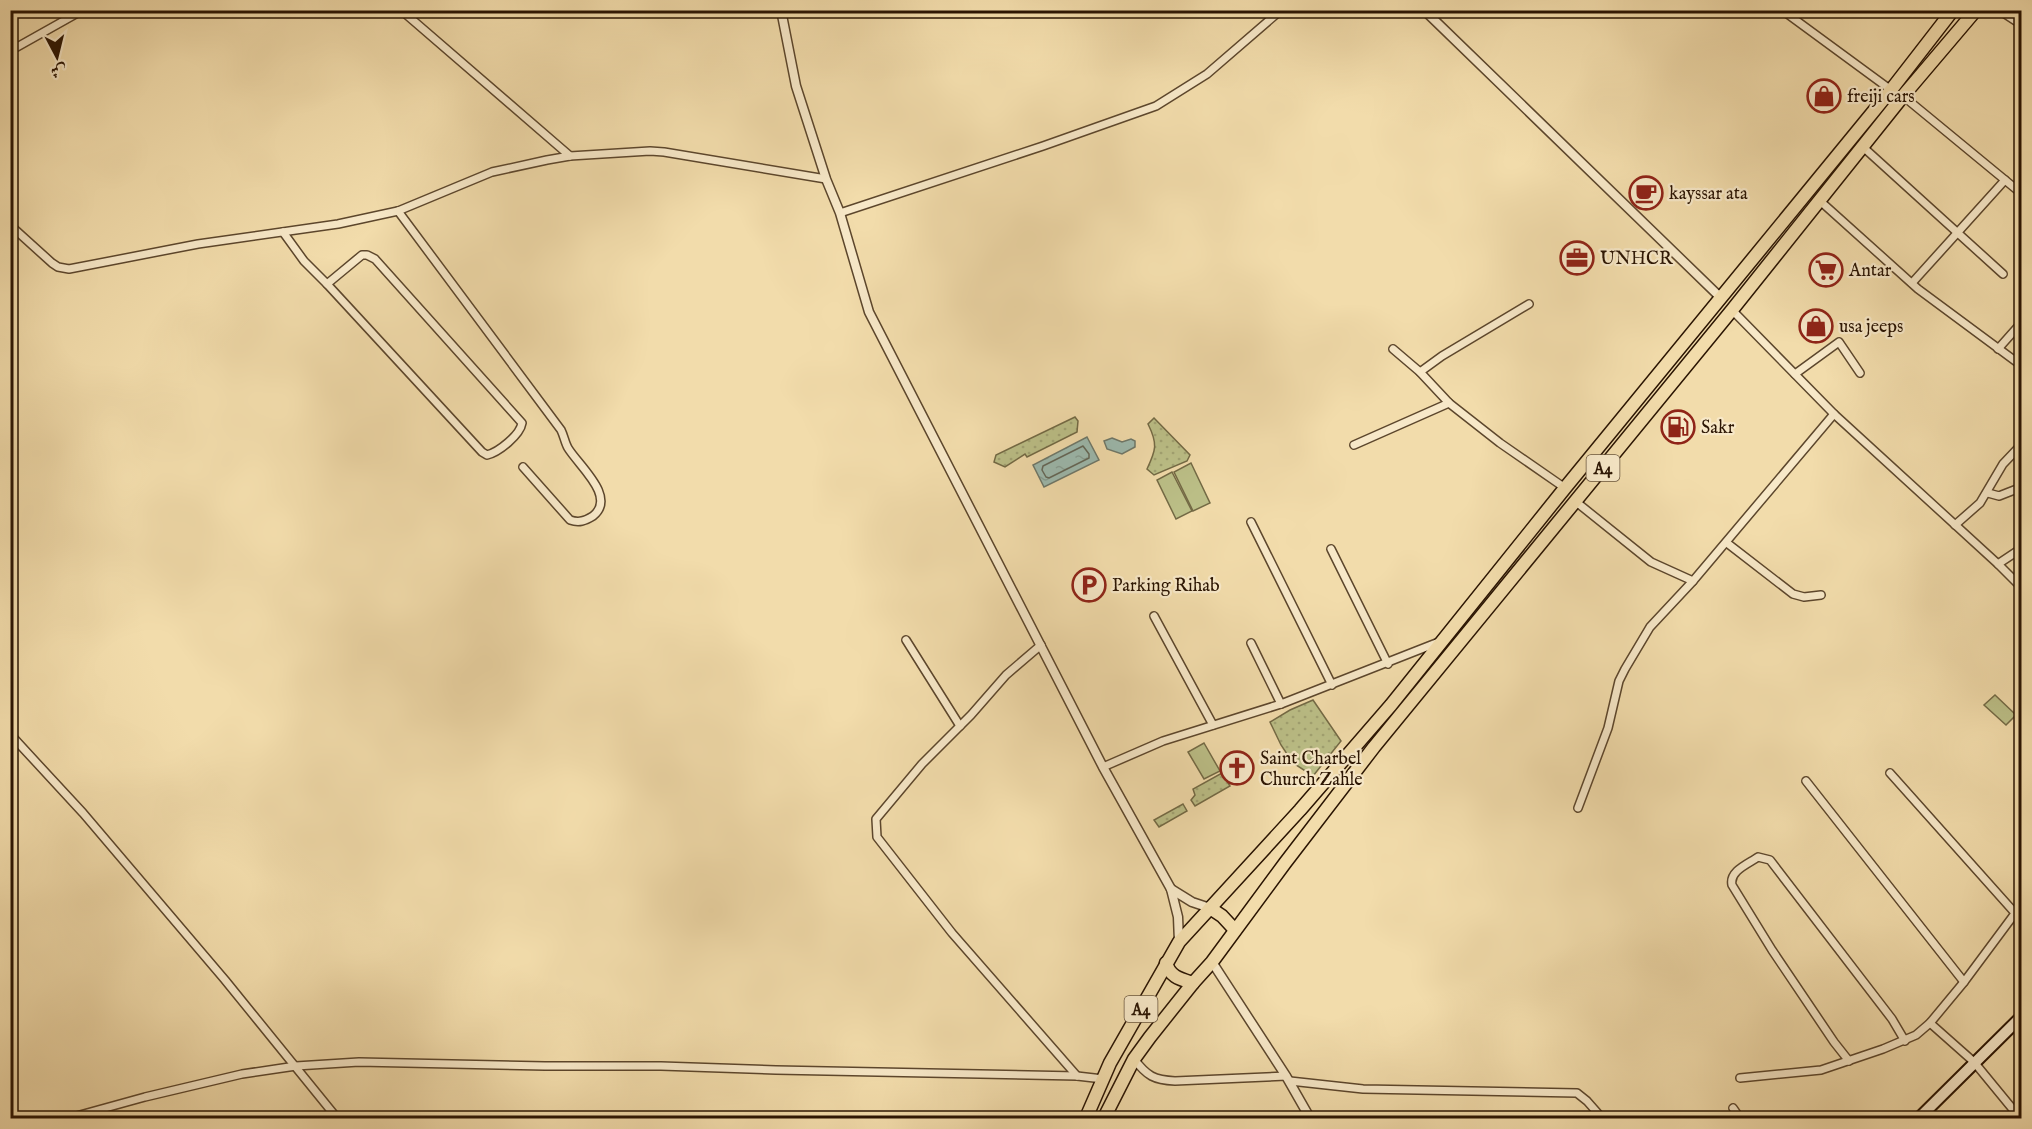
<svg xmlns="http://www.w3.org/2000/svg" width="2032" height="1129" font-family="'IM FELL English',Amiri,serif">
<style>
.grass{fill:url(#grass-dots);stroke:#736a45;stroke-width:1.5}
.garden{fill:#bcc088;stroke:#736a45;stroke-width:1.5}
.water{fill:url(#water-ripples);stroke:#6e786a;stroke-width:1.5}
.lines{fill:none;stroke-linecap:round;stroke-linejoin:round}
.shore{stroke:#636758;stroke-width:1.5}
.minor-casing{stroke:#5c462c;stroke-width:10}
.tertiary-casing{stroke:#5c462c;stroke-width:11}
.secondary-casing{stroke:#2a1402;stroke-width:14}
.trunk-casing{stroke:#2a1402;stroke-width:15}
.minor{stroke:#f7e8c8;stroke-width:7}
.tertiary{stroke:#f7e8c8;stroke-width:8}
.secondary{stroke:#f7e8c8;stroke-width:10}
.trunk{stroke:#f2dcab;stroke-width:12}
.labels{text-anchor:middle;stroke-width:4.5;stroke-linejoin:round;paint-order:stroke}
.shield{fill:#f7e8c8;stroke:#68543d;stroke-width:1.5}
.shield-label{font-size:16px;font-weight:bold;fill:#2a1402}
.poi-label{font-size:18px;fill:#2a1402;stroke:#f7e8c8;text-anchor:start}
</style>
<defs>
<pattern id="grass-dots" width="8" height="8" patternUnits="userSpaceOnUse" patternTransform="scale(1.5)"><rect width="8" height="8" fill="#bcc088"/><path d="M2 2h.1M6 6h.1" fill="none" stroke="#a2a474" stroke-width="1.8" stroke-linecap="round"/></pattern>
<pattern id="water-ripples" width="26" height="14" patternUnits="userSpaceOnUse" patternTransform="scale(1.5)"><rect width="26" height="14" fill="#9cbaaf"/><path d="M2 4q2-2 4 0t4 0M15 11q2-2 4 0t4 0" fill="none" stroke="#879f95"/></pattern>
</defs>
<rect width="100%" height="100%" fill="#f2dcab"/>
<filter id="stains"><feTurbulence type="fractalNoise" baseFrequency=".00333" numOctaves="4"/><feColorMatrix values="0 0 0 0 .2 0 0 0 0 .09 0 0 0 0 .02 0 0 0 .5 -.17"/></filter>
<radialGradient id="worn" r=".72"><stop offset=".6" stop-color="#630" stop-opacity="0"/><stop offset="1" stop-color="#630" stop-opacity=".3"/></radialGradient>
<g class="grass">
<polygon points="1075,417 1078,421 1077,432 1027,457 1025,454 1005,467 994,462 996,455"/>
<path d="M1154,418L1190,455L1187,461L1154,475L1147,469C1156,450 1158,444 1148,424Z"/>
<polygon points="1313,700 1341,741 1313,776 1293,763 1281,745 1270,722 1290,710"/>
<polygon points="1222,773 1230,786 1195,806 1191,800 1195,795 1193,789"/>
<polygon points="1183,804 1187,811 1159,827 1154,820"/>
</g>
<g class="garden">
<polygon points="1191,463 1210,503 1193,511 1174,472"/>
<polygon points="1172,472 1192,511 1176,519 1157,480"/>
<polygon points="1995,695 2016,715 2006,725 1984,705"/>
<polygon points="1204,743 1220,771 1204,779 1188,752"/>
</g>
<g class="water">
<polygon points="1087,437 1099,460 1044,487 1033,465"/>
<polygon points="1112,438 1122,442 1131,439 1135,441 1135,447 1122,454 1107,449 1104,441"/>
</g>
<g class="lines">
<polygon class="shore" points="1083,446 1089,454 1089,458 1049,478 1046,477 1042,470 1043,466"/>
<defs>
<g id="minor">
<polyline points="401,10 570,156"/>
<polyline points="1782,10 1891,90"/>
<polyline points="1999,10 2022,25"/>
<polyline points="10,51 83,10"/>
<polyline points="1903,96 2022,194"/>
<polyline points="1863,147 2003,274"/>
<polyline points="1819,200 1918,289 2022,366"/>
<path d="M398,211L561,430C564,436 565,443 568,448C579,466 617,497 593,516C585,521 579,523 570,520L523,467"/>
<polyline points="840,213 1043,146 1156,106 1207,74 1281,10"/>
<polyline points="10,225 52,263 58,267 69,269 198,244 338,224 398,211 492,172 547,160 570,156 650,151 664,152 826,179"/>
<polyline points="283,232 304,261 327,284"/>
<path d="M362,255H367L375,259L522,423C520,435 499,452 487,455L482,452L327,284Z"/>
<polyline points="1912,283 2005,180"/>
<polyline points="1732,310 1834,414 1998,564 2022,588"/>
<polyline points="1393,349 1420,372 1449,403 1500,443 1565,488"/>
<polyline points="1998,349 2022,322"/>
<polyline points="1420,372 1442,356 1529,304"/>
<polyline points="1795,374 1839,342 1860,373"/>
<polyline points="1354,445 1449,403"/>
<polyline points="1988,493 1999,496 2022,487"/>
<polyline points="1575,501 1651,562 1693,581 1834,414"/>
<polyline points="1251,522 1332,685"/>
<polyline points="1955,525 1980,503 2003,464 2022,444"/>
<polyline points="1727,543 1793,594 1804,597 1821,595"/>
<polyline points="1331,549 1388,664"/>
<polyline points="1998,564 2022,548"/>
<polyline points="1154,616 1213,725"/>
<polyline points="906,640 960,726"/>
<polyline points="1251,643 1281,704"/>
<polyline points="1041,645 1006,675 971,715 922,764 876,819 877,837 952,933 1077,1076"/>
<polyline points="10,734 83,813 225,980 337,1118"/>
<polyline points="1103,767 1163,741 1281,704 1439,642"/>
<polyline points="1890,773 2015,913 2022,924"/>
<polyline points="1806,781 1964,982"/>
<polyline points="1578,808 1608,728 1619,681 1625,669 1650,627 1693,581"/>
<polyline points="1930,1023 1974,1062 2020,1118"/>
<path d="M1134,1059C1147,1076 1154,1080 1175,1081L1286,1076"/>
<path d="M1849,1061L1834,1042L1772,950L1732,885C1729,871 1748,864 1758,857L1770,860L1892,1019L1905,1041"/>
<polyline points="1740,1078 1821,1070 1883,1049 1916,1035 1930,1023 1964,982 2022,904"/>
<polyline points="1290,1081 1363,1089 1577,1093 1587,1101 1602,1118"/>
<polyline points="1733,1108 1740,1118"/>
<polyline points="69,1118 145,1097 242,1074 296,1066 359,1062 545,1066 661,1066 776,1070 1077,1076 1103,1079"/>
</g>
<g id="tertiary">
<polyline points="781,10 796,86 826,179 840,213 869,312 1103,767 1171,889 1178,917 1179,942"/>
<polyline points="1424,10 1721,298"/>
<polyline points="1171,889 1192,902 1210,908"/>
<polyline points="1212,962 1286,1076 1310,1118"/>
</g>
<polyline id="secondary" points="1919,1118 2022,1016"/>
<g id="trunk">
<polyline points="1210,908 1222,916 1235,930"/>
<path d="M1166,963C1170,977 1180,979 1193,983"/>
<polyline points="1086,1118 1110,1063 1179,942 1300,810 1391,705 1565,488 1891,90 1953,10"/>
<polyline points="1104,1118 1134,1059 1150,1037 1193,983 1212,962 1285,863 1374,747 1732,310 1903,96 1976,10"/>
</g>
</defs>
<use href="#minor" class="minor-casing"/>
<use href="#tertiary" class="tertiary-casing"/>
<use href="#secondary" class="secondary-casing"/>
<use href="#trunk" class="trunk-casing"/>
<use href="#minor" class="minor"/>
<use href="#tertiary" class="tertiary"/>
<use href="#secondary" class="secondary"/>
<use href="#trunk" class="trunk"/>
</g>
<defs>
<symbol id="shop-ring" viewBox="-11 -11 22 22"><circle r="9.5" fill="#f7e8c8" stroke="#8f2418" stroke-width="1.5"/><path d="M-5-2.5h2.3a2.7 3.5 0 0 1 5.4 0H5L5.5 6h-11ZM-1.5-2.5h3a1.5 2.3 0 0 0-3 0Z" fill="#8f2418"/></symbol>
<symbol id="cafe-ring" viewBox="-11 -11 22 22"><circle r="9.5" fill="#f7e8c8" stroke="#8f2418" stroke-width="1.5"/><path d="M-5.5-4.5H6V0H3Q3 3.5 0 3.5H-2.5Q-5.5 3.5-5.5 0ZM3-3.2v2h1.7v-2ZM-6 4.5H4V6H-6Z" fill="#8f2418"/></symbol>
<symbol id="office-ring" viewBox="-11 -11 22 22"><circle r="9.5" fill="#f7e8c8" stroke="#8f2418" stroke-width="1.5"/><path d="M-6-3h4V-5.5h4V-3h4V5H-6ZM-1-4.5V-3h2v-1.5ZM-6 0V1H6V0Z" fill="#8f2418"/></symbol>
<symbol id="supermarket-ring" viewBox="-11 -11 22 22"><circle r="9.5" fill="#f7e8c8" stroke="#8f2418" stroke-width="1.5"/><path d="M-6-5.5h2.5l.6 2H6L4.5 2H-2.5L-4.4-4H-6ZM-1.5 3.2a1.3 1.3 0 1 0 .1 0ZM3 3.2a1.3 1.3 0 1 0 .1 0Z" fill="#8f2418"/></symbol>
<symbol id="fuel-ring" viewBox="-11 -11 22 22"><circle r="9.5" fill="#f7e8c8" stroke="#8f2418" stroke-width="1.5"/><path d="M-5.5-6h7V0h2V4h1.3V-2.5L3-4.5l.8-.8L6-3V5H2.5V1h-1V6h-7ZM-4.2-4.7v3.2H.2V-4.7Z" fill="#8f2418"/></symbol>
<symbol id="parking-ring" viewBox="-11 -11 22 22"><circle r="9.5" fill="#f7e8c8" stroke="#8f2418" stroke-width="1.5"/><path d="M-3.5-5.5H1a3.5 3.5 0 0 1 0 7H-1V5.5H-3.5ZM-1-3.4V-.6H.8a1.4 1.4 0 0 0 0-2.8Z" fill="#8f2418"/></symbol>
<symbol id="church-ring" viewBox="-11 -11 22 22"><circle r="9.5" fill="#f7e8c8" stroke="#8f2418" stroke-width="1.5"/><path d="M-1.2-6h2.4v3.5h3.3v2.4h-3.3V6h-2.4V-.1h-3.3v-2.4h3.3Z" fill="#8f2418"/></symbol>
</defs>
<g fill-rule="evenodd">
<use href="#shop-ring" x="1805" y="77" width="38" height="38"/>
<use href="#cafe-ring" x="1627" y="174" width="38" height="38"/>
<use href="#office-ring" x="1558" y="239" width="38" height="38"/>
<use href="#supermarket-ring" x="1807" y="251" width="38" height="38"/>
<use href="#shop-ring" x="1797" y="307" width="38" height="38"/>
<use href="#fuel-ring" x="1659" y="408" width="38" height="38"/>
<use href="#parking-ring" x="1070" y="566" width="38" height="38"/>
<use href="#church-ring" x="1218" y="749" width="38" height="38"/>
</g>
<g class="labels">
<g class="shield">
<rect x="1586.5" y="455" width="33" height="26" rx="4.5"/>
<rect x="1124.5" y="996" width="33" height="26" rx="4.5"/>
</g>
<g class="shield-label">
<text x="1603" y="474">A4</text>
<text x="1141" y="1015">A4</text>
</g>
<g class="poi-label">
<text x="1847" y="102">freiji cars</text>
<text x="1669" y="199">kayssar ata</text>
<text x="1600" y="264">UNHCR</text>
<text x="1849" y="276">Antar</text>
<text x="1839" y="332">usa jeeps</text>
<text x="1701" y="433">Sakr</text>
<text x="1112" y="591">Parking Rihab</text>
<text x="1260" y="764">Saint Charbel<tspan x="1260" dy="21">Church Zahle</tspan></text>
</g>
</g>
<rect width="2032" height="1129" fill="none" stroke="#f2dcab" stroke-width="36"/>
<rect x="12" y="12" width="2008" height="1105" fill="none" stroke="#2a1402" stroke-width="3"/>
<rect x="18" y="18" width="1996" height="1093" fill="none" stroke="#2a1402" stroke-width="1.5"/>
<g transform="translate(57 57) rotate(173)" stroke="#f7e8c8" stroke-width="4.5" paint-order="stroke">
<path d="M0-4.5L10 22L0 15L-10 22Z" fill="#2a1402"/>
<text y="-9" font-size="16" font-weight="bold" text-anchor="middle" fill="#2a1402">ش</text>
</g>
<rect width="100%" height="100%" filter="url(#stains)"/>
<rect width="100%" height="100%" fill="url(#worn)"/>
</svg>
